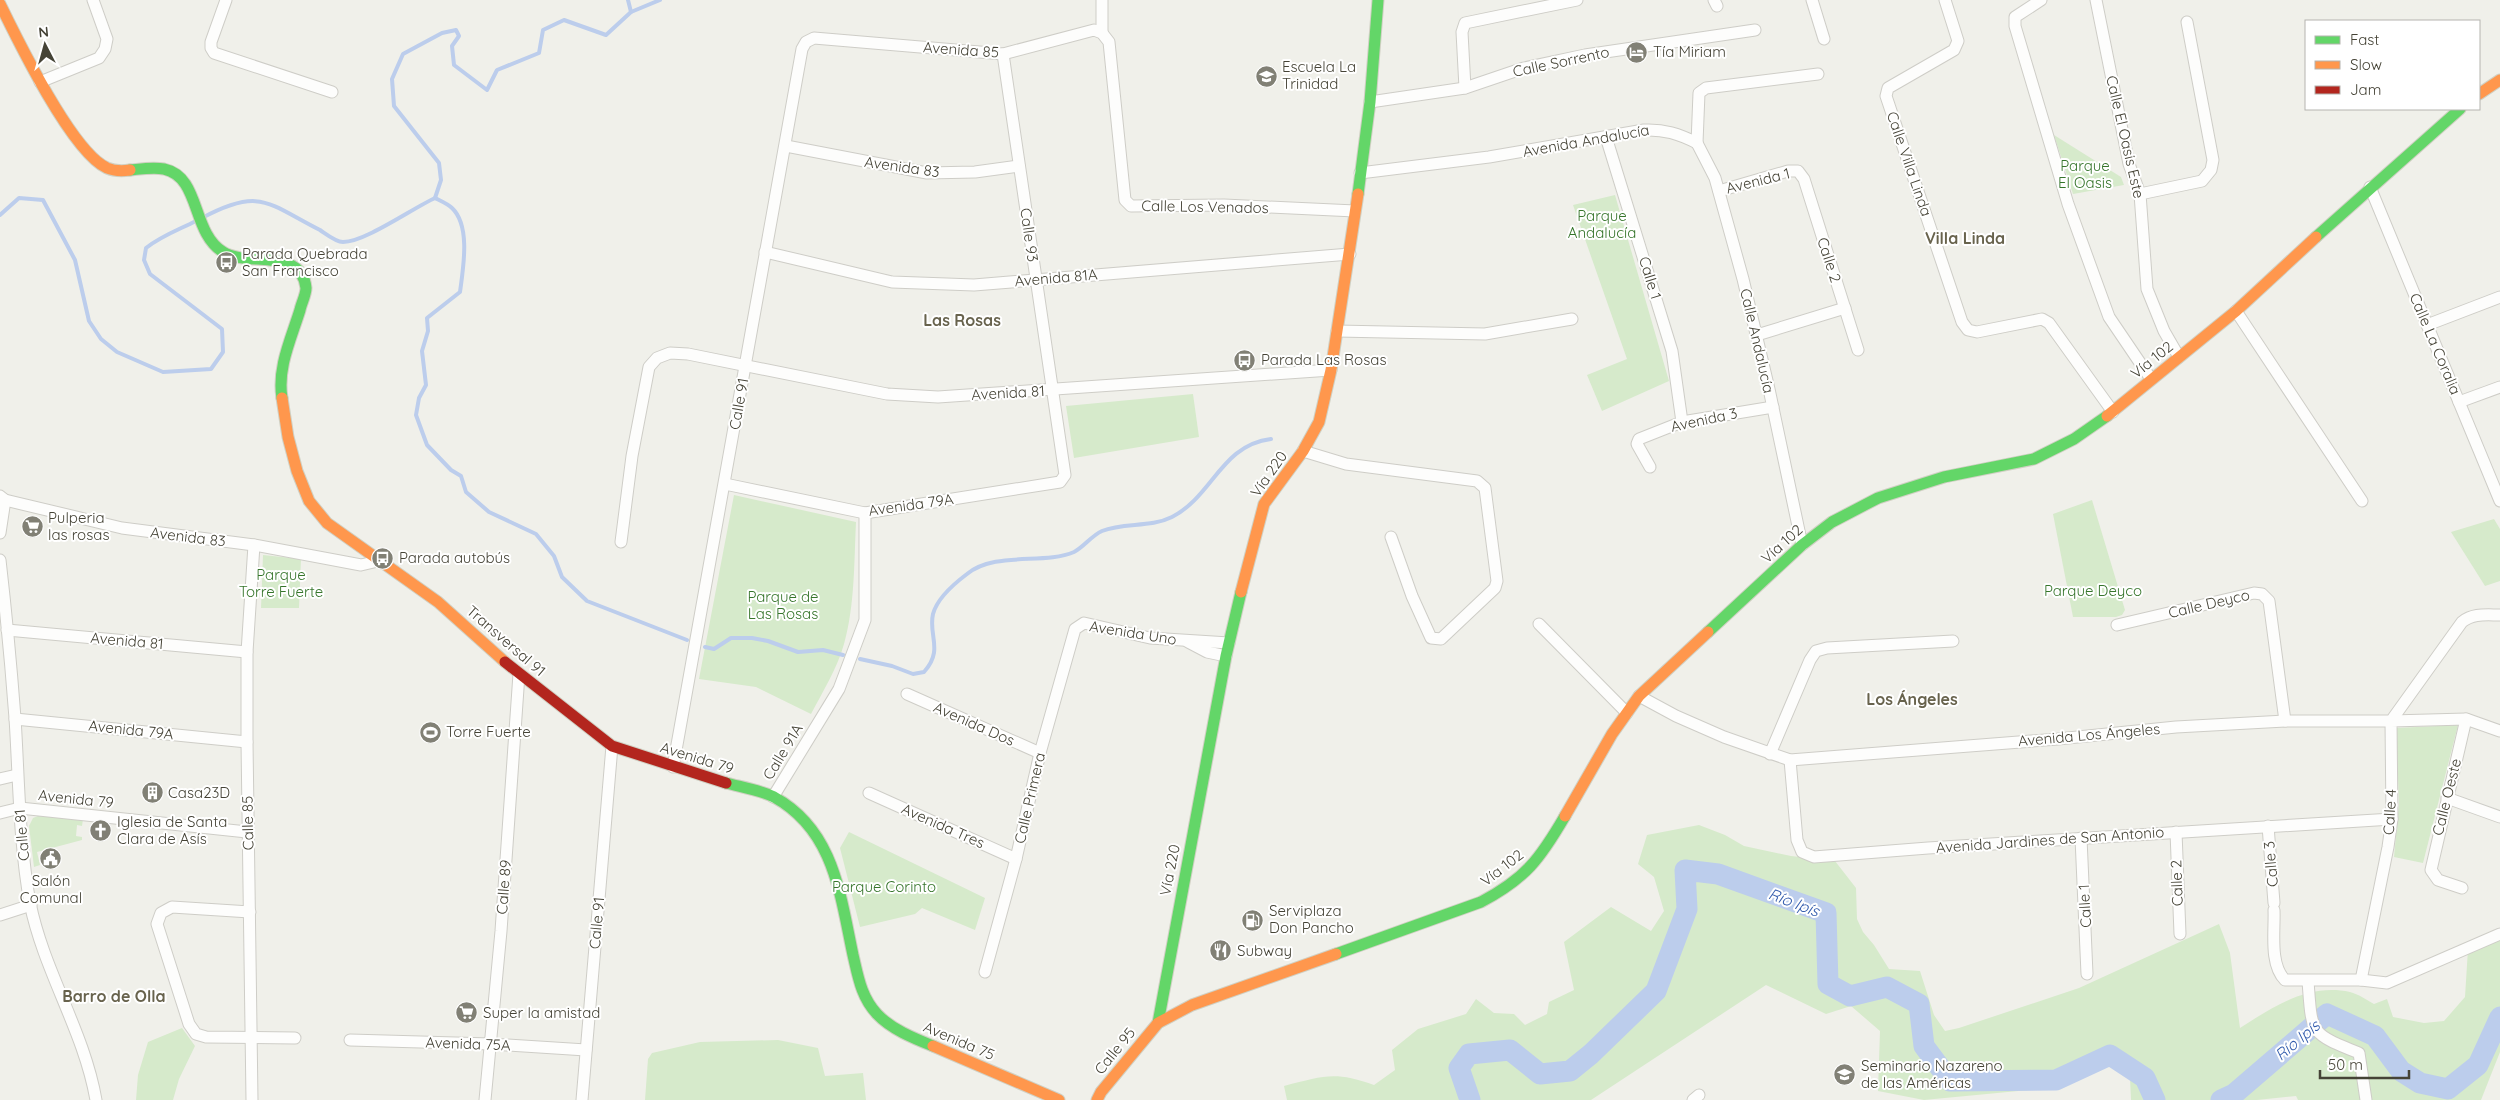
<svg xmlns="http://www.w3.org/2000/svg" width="2500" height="1100" font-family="Quicksand,sans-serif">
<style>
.green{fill:#d6eacb}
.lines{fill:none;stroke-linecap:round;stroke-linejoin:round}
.stream{stroke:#bccdec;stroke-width:4}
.river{stroke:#bccdec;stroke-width:21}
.street-casing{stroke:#cecdc7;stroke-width:13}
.fast-casing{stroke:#d0d0c3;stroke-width:13}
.slow-casing{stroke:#d0d0c3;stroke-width:13}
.jam-casing{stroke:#d0d0c3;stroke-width:13}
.street{stroke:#fdfdfc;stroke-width:11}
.fast{stroke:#63d668;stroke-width:11}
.slow{stroke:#ff974d;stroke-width:11}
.jam{stroke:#b3261e;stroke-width:11}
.labels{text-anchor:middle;stroke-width:4;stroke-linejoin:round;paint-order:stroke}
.street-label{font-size:15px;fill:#454336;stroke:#fff}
.poi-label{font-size:15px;fill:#454336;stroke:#fff;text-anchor:start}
.park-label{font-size:15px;fill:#36752b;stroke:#fff}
.neighbourhood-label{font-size:16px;font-weight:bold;fill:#68634d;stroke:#fff}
.water-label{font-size:16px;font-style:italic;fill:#335cad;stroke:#fff}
</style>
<rect width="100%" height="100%" fill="#f0f0ea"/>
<g class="green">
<polygon points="2054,135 2121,177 2124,185 2073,194"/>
<polygon points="1615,195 1669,381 1602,411 1587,375 1627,359 1573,205"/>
<polygon points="1193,394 1199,437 1074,458 1066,406"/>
<path d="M734,495L856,522C854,562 855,605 844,644C837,669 823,691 811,714L756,687L699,679Z"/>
<polygon points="2092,500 2125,610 2122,615 2116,617 2073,617 2053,514"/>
<polygon points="2494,519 2500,529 2500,581 2485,586 2451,532"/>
<polygon points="263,555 301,559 299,608 261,608"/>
<polygon points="2458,725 2423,863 2394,857 2399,804 2396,728"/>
<polygon points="38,816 83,819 82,826 77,825 76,836 82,837 82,840 37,852 40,865 34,867 29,826 33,818"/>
<path d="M1699,825L1725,835L1744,846L1791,856L1835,861L1856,888L1857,919L1863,932L1874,945L1889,969L1920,971L1934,1015L1945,1031L1959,1028L2079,988L2219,924L2230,953L2240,1028C2274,1006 2309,983 2350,992C2358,994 2367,1000 2374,1004L2387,999L2393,1017L2424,1023L2444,1021L2465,997L2468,949L2500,936V1052L2481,1100H2298L2296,1096L2257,1100H2131L2130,1078L2112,1062L2049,1088L1924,1100L1878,1091L1880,1031L1851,1006L1826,1014L1766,985L1591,1100H1287L1284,1086C1324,1076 1334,1071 1374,1085L1395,1070L1392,1050L1418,1029L1466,1014L1476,999L1494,1013L1514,1014L1525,1025L1547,1014L1549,1002L1574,990L1564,942L1611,907L1651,931L1664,911L1654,877L1638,864L1647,835Z"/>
<polygon points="849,832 985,898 975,930 922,908 915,914 860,927 840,848"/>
<polygon points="182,1028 195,1046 179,1079 173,1100 136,1100 138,1075 148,1042"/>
<polygon points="778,1040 818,1048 825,1076 863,1073 866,1100 645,1100 648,1059 652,1053 700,1042"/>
</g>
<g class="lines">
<g class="stream">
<polyline points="628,0 631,12"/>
<path d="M435,198C441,201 448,204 452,208C471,226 463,269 460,292L427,318L428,331L422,351L426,385L419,398L416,415L427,445L451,470L461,476L466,492L489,512L536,534L554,556L562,577L587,601L687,640"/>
<path d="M0,215L19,198L43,200L75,260L89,321L101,339L117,352L163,372L211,369L223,352L222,329L150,274L144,260L146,248C161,236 178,230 196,221"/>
<path d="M202,218C260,187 267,203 320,230C326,234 336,242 343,242C365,242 413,208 435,198L441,180L439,163L394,106L392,79L403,54L442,33L456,30L459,36L452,46L454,65L487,90L497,70L539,53L543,30L564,20L606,35L631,12L660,0"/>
<polyline points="705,647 714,649 731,638 752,638 768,641 798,652 823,650 843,655"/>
<path d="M860,659L892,666L913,674L924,672C944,650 928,635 933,614C937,599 955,583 967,574C995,551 1044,565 1074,552C1084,547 1091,536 1102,531C1124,522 1150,528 1172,517C1213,496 1221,445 1271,439"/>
</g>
<g class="river">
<polyline points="1470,1100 1459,1068 1469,1054 1510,1050 1540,1074 1570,1071 1591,1054 1656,991 1687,909 1685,870 1718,874 1826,913 1828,984 1850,996 1887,987 1919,1004 1924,1046 1950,1081 2056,1080 2110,1055 2145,1078 2155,1100"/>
<polyline points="2221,1100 2234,1094 2327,1014 2375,1036 2401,1071 2420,1083 2448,1089 2478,1065 2500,1017"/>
</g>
<defs>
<g id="street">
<polyline points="226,0 211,42 211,48 214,53 332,92"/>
<polyline points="1102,0 1102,33"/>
<polyline points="1714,0 1717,6"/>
<polyline points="1812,0 1824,39"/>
<polyline points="1945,0 1958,41 1954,50 1888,88 1886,96 1962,322 1968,330 1977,332 2042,319 2049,323 2113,412"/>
<polyline points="2041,0 2015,17 2015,26 2068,204 2109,317 2151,379"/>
<polyline points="2096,0 2129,164 2140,194 2147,289 2164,331 2179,357"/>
<polyline points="40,82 99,58 105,49 107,39 93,0"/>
<polyline points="1465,88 1462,32 1465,23 1577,0"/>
<polyline points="1370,102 1465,88 1524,68 1585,55 1755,30"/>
<polyline points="1606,137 1672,351 1682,422"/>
<polyline points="1697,143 1715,178 1743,279 1769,389 1802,545"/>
<polyline points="786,146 927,173 975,172 1019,166"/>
<path d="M1360,173L1489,157L1644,130C1664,129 1679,134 1697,143L1699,93L1706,88L1818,74"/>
<polyline points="2370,187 2500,501"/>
<polyline points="1719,191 1788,171 1798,171 1804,179 1858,350"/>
<polyline points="2140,194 2202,181 2211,170 2213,160 2187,22"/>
<polyline points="765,252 892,282 974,285 1350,254"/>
<polyline points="2236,311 2362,501"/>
<polyline points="2427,325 2500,297"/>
<polyline points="1337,331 1485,334 1572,319"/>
<polyline points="1757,335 1845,308"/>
<polyline points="2459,402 2500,387"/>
<polyline points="1303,451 1346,464 1477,481 1485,488 1497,581 1495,588 1441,639 1431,638 1412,596 1391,537"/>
<polyline points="1650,467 1637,444 1639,439 1682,422 1773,407"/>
<polyline points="725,484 865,513 1060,482 1065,475 1003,54"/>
<polyline points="0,496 5,500 122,528 254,545 361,565 378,561"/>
<polyline points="0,533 5,500"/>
<polyline points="621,542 632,456 649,367 657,358 670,353 688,354 887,394 938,397 1331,370"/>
<path d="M0,560C6,612 11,665 15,718C19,780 19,842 30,903C44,972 84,1031 96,1100"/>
<polyline points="1539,624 1627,713"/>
<polyline points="2117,625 2254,593 2262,594 2269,601 2285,721"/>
<polyline points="7,630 247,652"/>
<polyline points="1188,642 1207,652 1226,656"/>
<polyline points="907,694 1040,753"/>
<path d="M1639,696L1676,716L1724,737L1790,760L2058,739L2176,727L2285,721H2391L2462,622C2473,613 2486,615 2500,615"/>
<polyline points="15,719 247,742"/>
<polyline points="1770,754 1810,660 1816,651 1827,648 1953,641"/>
<polyline points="1790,760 1797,840 1802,852 1814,857 1928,848 2392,819"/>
<polyline points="673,767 802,49 806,42 814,38 1003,54 1094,30 1102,33 1109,42 1125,200 1131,206 1224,205 1355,211"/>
<polyline points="0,779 17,775"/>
<polyline points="869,793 1016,859"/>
<polyline points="773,797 839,689 865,620 865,513"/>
<polyline points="2447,798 2500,817"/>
<polyline points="0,813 20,808 247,832"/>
<polyline points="2268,826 2274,903"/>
<polyline points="2176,832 2180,934"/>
<polyline points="2081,838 2087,974"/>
<polyline points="2462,888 2438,880 2431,870 2466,719"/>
<path d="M2274,910C2275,930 2269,964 2285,980H2361L2387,983L2500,934"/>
<polyline points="250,912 172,907 161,913 157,924 189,1024 196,1034 206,1037 295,1038"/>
<polyline points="0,915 31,905"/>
<polyline points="985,972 1016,859 1040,753 1075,629 1084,623 1150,638 1229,643"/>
<polyline points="2361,980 2388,847 2392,819 2391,721 2466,719 2500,731"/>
<path d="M2308,981C2312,1034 2309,1033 2359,1053L2366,1100"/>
<polyline points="350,1040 491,1044 586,1050"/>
<polyline points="252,1100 247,742 247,652 254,545"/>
<polyline points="485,1100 501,931 519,674"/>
<polyline points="582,1100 612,746"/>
<polyline points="1693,1100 1699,1095"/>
</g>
<g id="fast">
<path d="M130,170C141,169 153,167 164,169C201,177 191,232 223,252C246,267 302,247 306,288C306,295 301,304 300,310C291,339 277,368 282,398"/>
<polyline points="1358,194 1370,102 1378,0"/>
<polyline points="2316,237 2460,109"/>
<polyline points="1708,632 1802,545 1832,522 1878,498 1944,477 2034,459 2074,439 2107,416"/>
<path d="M726,783C741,787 760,790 774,797C834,830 840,894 853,955C858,976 861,997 877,1014C891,1029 913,1038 933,1046"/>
<path d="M1336,954L1481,902C1526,878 1540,859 1565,816"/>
<polyline points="1158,1023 1226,656 1241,592"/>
</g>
<g id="slow">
<path d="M0,4C18,41 72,152 107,168C114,171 123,171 130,170"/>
<polyline points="2479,94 2500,80"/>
<polyline points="282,398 288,437 297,471 309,501 327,523 438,602 505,662"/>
<polyline points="2107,416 2236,311 2316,237"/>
<polyline points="1241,592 1264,504 1303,451 1319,422 1331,370 1358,194"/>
<polyline points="1565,816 1612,734 1639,696 1708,632"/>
<polyline points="933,1046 1059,1100"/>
<polyline points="1097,1100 1101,1092 1158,1023 1192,1005 1336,954"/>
</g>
<polyline id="jam" points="505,662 612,746 726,783"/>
</defs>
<use href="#street" class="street-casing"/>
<use href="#fast" class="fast-casing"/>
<use href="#slow" class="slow-casing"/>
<use href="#jam" class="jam-casing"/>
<use href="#street" class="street"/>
<use href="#fast" class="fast"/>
<use href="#slow" class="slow"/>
<use href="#jam" class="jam"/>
</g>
<defs>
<symbol id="hotel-disc" viewBox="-11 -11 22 22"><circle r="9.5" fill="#818075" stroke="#fff"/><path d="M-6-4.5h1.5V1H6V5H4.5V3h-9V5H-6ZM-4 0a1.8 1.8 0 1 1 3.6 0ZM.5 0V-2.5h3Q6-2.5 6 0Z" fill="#fff"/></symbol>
<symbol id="school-disc" viewBox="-11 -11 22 22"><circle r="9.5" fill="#818075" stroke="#fff"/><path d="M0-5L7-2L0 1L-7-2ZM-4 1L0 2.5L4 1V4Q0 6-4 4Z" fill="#fff"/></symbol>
<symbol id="bus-disc" viewBox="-11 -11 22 22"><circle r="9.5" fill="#818075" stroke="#fff"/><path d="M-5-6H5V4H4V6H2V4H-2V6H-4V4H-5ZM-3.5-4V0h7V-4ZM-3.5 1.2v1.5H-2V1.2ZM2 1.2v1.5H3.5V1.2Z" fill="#fff"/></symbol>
<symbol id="supermarket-disc" viewBox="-11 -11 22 22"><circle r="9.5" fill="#818075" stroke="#fff"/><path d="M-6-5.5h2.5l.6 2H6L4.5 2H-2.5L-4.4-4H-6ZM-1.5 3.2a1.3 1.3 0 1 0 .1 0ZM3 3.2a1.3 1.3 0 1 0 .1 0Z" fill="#fff"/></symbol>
<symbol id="stadium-disc" viewBox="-11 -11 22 22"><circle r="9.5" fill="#818075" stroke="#fff"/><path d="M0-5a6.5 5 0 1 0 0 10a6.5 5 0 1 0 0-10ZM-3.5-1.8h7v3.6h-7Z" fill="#fff"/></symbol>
<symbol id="building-disc" viewBox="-11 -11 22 22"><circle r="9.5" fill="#818075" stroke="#fff"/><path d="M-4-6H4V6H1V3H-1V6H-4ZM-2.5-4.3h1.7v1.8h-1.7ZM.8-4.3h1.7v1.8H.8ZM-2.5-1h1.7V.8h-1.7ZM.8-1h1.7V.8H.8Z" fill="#fff"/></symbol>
<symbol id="church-disc" viewBox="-11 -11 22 22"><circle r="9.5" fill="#818075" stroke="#fff"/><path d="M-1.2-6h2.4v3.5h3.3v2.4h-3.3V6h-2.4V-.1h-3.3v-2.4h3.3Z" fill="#fff"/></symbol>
<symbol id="civic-disc" viewBox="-11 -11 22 22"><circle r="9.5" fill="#818075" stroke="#fff"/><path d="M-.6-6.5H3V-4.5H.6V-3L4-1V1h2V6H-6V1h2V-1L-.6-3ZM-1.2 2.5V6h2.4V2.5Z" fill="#fff"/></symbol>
<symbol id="fuel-disc" viewBox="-11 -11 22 22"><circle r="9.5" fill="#818075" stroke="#fff"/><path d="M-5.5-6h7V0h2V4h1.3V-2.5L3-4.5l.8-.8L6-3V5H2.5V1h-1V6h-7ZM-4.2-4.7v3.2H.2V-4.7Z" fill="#fff"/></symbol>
<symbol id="restaurant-disc" viewBox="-11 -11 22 22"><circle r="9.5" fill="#818075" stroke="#fff"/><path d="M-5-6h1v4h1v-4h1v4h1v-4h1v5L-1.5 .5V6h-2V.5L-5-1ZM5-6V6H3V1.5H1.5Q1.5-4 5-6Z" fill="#fff"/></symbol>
<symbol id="university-disc" viewBox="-11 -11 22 22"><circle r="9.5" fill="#818075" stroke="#fff"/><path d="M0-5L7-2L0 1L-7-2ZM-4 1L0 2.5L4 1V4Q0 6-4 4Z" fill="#fff"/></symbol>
</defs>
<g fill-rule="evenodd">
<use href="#hotel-disc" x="1624" y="40" width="25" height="25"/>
<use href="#school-disc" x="1254" y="64" width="25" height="25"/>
<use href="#bus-disc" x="214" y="250" width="25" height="25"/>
<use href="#bus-disc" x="1232" y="348" width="25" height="25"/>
<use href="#supermarket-disc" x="20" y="514" width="25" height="25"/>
<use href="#bus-disc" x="370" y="546" width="25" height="25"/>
<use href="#stadium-disc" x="418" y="720" width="25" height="25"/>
<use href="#building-disc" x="140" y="780" width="25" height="25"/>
<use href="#church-disc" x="88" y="818" width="25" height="25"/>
<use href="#civic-disc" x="38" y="846" width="25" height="25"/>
<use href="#fuel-disc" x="1240" y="908" width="25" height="25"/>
<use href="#restaurant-disc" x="1208" y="938" width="25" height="25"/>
<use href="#supermarket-disc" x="454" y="1000" width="25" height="25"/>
<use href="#university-disc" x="1832" y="1062" width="25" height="25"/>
</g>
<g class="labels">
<g class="street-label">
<text transform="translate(961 50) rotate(4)" y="5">Avenida 85</text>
<text transform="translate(1561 62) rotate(-12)" y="5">Calle Sorrento</text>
<text transform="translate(2125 137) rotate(77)" y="5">Calle El Oasis Este</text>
<text transform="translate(1586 141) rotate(-10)" y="5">Avenida Andalucía</text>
<text transform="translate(1909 164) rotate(71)" y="5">Calle Villa Linda</text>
<text transform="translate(902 167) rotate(8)" y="5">Avenida 83</text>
<text transform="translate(1758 181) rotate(-14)" y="5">Avenida 1</text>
<text transform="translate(1205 207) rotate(1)" y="5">Calle Los Venados</text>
<text transform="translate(1029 235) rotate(82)" y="5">Calle 93</text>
<text transform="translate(1829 260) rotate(72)" y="5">Calle 2</text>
<text transform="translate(1056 278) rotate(-5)" y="5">Avenida 81A</text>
<text transform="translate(1650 278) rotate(73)" y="5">Calle 1</text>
<text transform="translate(1757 341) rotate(77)" y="5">Calle Andalucía</text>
<text transform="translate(2435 344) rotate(67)" y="5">Calle La Coralia</text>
<text transform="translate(2152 360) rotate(-39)" y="5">Vía 102</text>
<text transform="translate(1008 393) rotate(-3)" y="5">Avenida 81</text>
<text transform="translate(739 404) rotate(-80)" y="5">Calle 91</text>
<text transform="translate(1704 420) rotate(-12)" y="5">Avenida 3</text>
<text transform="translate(1269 474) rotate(-55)" y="5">Vía 220</text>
<text transform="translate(911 505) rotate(-8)" y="5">Avenida 79A</text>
<text transform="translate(188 537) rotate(7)" y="5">Avenida 83</text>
<text transform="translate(1782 544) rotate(-42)" y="5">Vía 102</text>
<text transform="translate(2209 604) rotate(-13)" y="5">Calle Deyco</text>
<text transform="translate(1133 633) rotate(9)" y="5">Avenida Uno</text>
<text transform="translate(127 641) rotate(5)" y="5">Avenida 81</text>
<text transform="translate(506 641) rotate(41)" y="5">Transversal 91</text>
<text transform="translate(974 724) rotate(24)" y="5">Avenida Dos</text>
<text transform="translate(131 730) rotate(6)" y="5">Avenida 79A</text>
<text transform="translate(2089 735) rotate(-5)" y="5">Avenida Los Ángeles</text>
<text transform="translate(783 752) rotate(-59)" y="5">Calle 91A</text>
<text transform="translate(697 758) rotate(17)" y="5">Avenida 79</text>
<text transform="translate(2447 797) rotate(-76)" y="5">Calle Oeste</text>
<text transform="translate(1030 798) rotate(-77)" y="5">Calle Primera</text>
<text transform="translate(76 799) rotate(6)" y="5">Avenida 79</text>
<text transform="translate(2390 812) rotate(-87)" y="5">Calle 4</text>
<text transform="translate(248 823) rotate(-91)" y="5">Calle 85</text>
<text transform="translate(943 826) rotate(24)" y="5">Avenida Tres</text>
<text transform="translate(22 835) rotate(-95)" y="5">Calle 81</text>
<text transform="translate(2050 840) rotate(-4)" y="5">Avenida Jardines de San Antonio</text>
<text transform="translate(2271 864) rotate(-95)" y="5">Calle 3</text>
<text transform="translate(1502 868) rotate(-38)" y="5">Vía 102</text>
<text transform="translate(1170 870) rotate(-79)" y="5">Vía 220</text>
<text transform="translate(2177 883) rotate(-92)" y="5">Calle 2</text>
<text transform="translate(504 887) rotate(-86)" y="5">Calle 89</text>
<text transform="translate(2085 906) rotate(-93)" y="5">Calle 1</text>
<text transform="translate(597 923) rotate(-85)" y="5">Calle 91</text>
<text transform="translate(959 1041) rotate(23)" y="5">Avenida 75</text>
<text transform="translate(468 1044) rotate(2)" y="5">Avenida 75A</text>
<text transform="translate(1115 1051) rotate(-51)" y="5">Calle 95</text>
</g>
<g class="poi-label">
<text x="1653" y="57">Tía Miriam</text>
<text x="1282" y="72">Escuela La<tspan x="1282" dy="17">Trinidad</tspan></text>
<text x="242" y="259">Parada Quebrada<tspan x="242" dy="17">San Francisco</tspan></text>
<text x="1261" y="365">Parada Las Rosas</text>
<text x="48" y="523">Pulperia<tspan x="48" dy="17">las rosas</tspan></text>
<text x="399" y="563">Parada autobús</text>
<text x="446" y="737">Torre Fuerte</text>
<text x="168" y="798">Casa23D</text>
<text x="117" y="827">Iglesia de Santa<tspan x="117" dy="17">Clara de Asís</tspan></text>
<text x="51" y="886" text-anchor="middle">Salón<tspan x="51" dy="17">Comunal</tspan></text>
<text x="1269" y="916">Serviplaza<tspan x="1269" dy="17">Don Pancho</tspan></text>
<text x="1237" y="956">Subway</text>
<text x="483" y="1018">Super la amistad</text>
<text x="1861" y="1071">Seminario Nazareno<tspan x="1861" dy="17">de las Américas</tspan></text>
</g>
<g class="park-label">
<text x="2085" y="171">Parque<tspan x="2085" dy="17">El Oasis</tspan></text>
<text x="1602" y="221">Parque<tspan x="1602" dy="17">Andalucía</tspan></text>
<text x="281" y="580">Parque<tspan x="281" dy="17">Torre Fuerte</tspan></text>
<text x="2093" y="596">Parque Deyco</text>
<text x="783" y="602">Parque de<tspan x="783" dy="17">Las Rosas</tspan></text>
<text x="884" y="892">Parque Corinto</text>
</g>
<g class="neighbourhood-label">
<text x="1965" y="244">Villa Linda</text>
<text x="962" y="326">Las Rosas</text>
<text x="1912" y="705">Los Ángeles</text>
<text x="114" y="1002">Barro de Olla</text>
</g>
<g class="water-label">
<text transform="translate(1794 902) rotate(21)" y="6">Río Ipís</text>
<text transform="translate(2297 1040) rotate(-40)" y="6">Río Ipís</text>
</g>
</g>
<rect x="2305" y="20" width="175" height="90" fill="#ffffff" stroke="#b5b4af"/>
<rect x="2315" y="36" width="25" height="8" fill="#63d668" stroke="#b5b4af"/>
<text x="2350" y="45" font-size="15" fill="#454336">Fast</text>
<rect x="2315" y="61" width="25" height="8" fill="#ff974d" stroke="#b5b4af"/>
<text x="2350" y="70" font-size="15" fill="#454336">Slow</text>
<rect x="2315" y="86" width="25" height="8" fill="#b3261e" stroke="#b5b4af"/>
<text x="2350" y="95" font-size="15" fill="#454336">Jam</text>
<g transform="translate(45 45) rotate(354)" stroke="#ffffff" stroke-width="4" paint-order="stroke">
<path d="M0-4L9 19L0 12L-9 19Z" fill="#454336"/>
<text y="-8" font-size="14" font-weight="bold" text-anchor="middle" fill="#454336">N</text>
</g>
<path d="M2320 1070v8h89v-8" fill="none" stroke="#454336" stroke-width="2.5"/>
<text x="2328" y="1070" font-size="15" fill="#454336" stroke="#ffffff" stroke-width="4" paint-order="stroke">50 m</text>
</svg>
